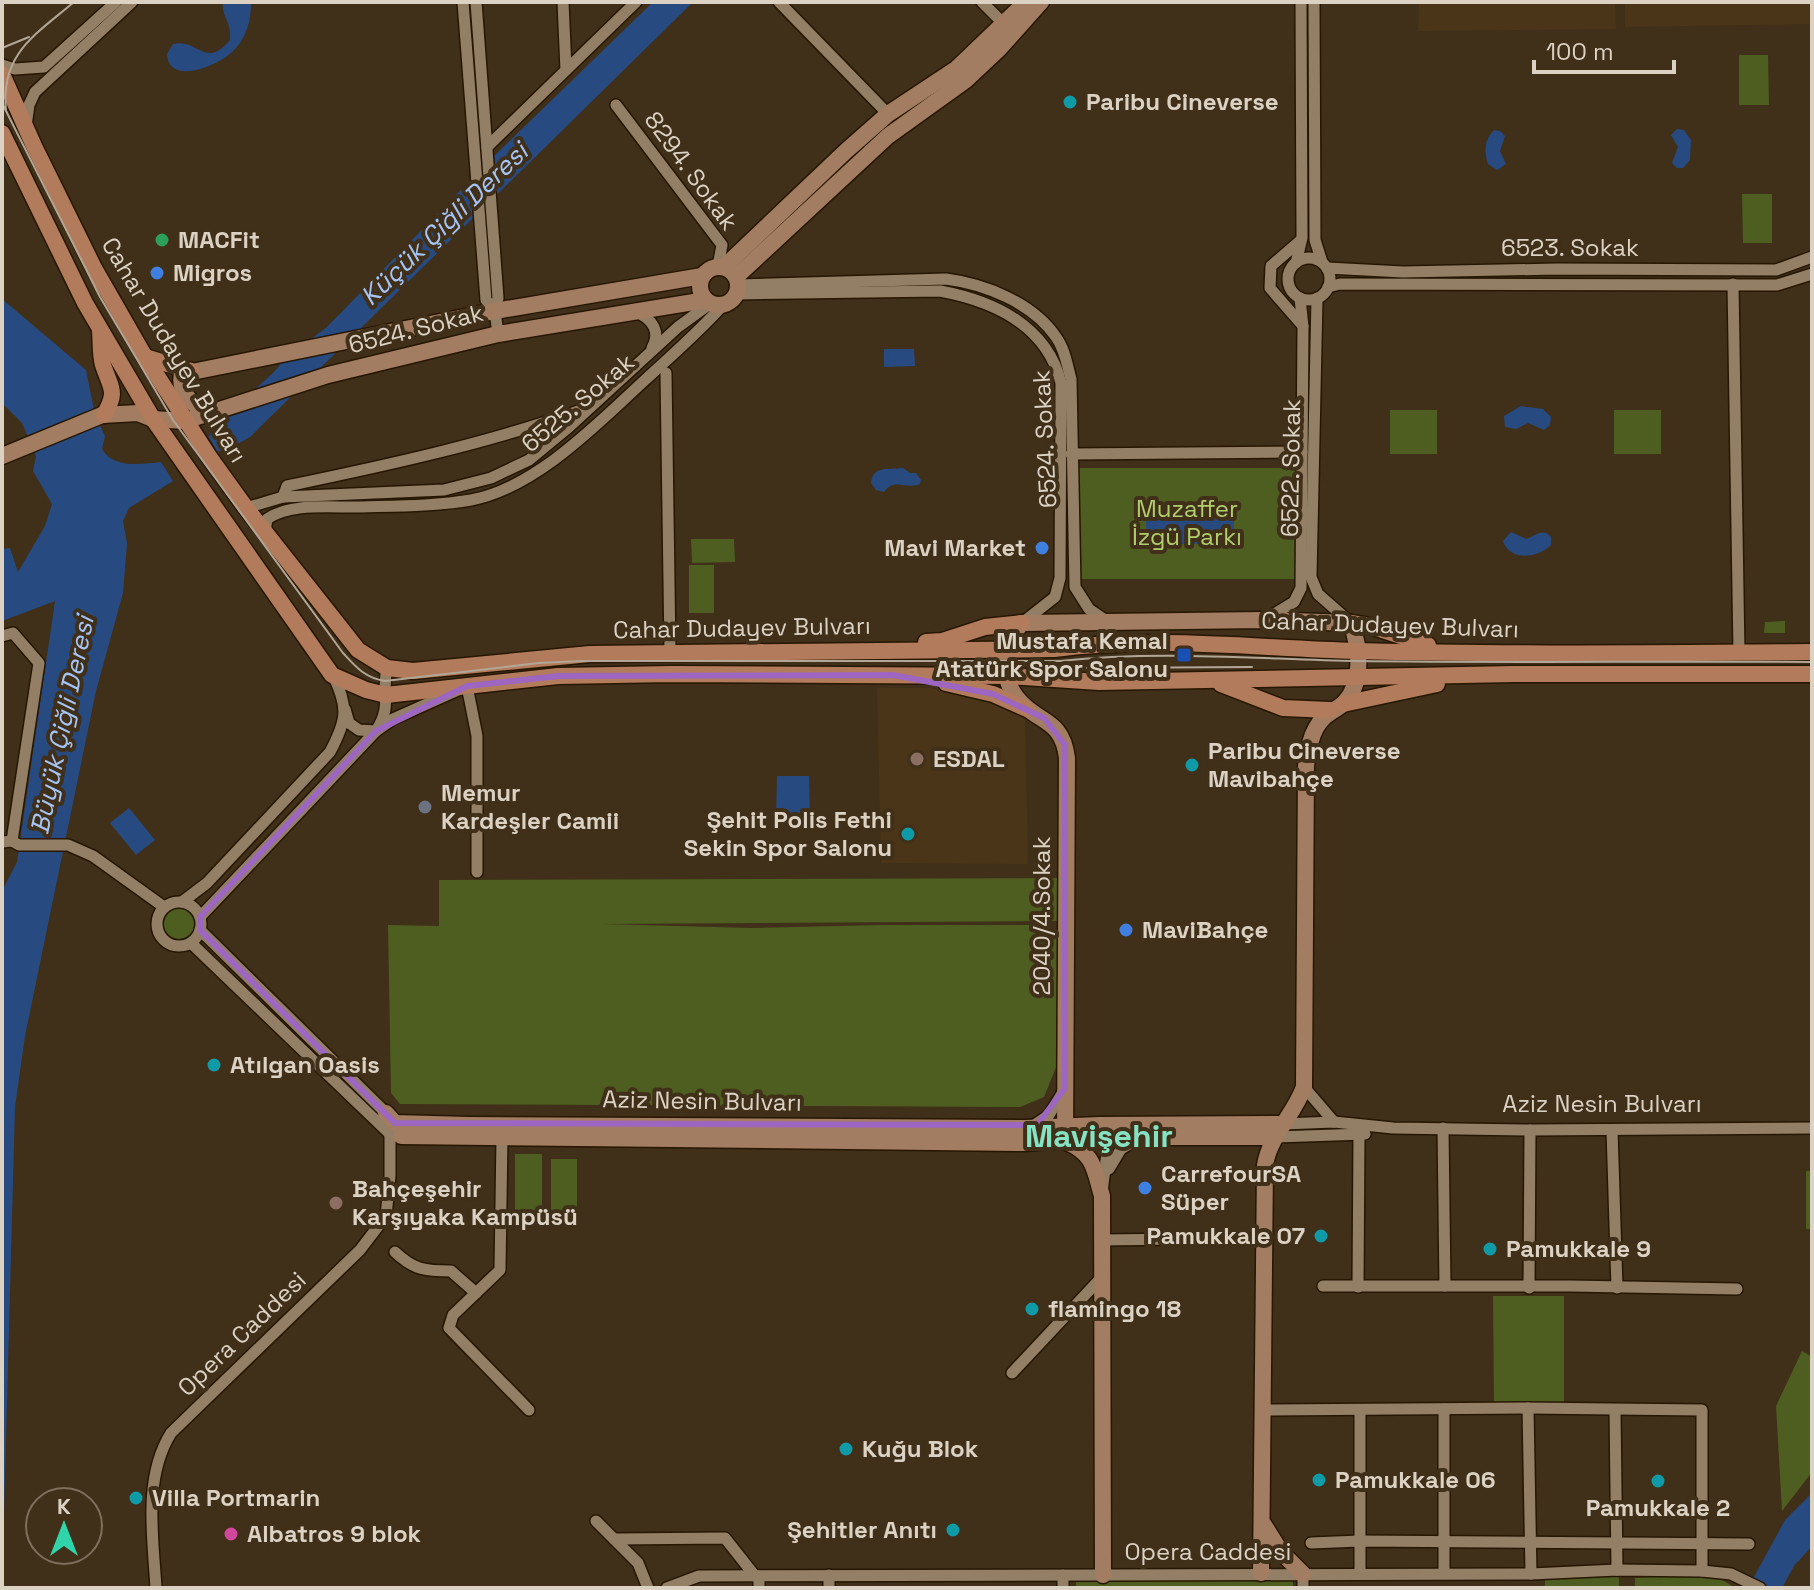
<svg xmlns="http://www.w3.org/2000/svg" width="1814" height="1590" font-family="'Space Grotesk',sans-serif">
<style>
.built{fill:#4b3518}
.green{fill:#4d5e20}
.water{fill:#274b81}
.lines{fill:none;stroke-linecap:round;stroke-linejoin:round}
.street-casing{stroke:#271702;stroke-width:14}
.secondary-casing{stroke:#271702;stroke-width:19}
.primary-casing{stroke:#271702;stroke-width:19}
.street{stroke:#937f66;stroke-width:11}
.secondary{stroke:#a37d61;stroke-width:16}
.primary{stroke:#b27b5b;stroke-width:16}
.tram{stroke:#b2a696;stroke-width:2}
.marked{fill:none;stroke:#9d66c1;stroke-width:6;stroke-linejoin:round}
.culture-dot{fill:#0f9aa8;stroke:#402f19;stroke-width:3}
.leisure-dot{fill:#2e9e5b;stroke:#402f19;stroke-width:3}
.shop-dot{fill:#3f7fe0;stroke:#402f19;stroke-width:3}
.transit-dot{fill:#1a4fb4;stroke:#402f19;stroke-width:3}
.education-dot{fill:#8d6e63;stroke:#402f19;stroke-width:3}
.worship-dot{fill:#6b7280;stroke:#402f19;stroke-width:3}
.hotel-dot{fill:#d1479c;stroke:#402f19;stroke-width:3}
.labels{text-anchor:middle;stroke-width:8;stroke-linejoin:round;paint-order:stroke}
.poi-label{font-size:24px;font-weight:bold;fill:#dcd2c4;stroke:#402f19;text-anchor:start}
.street-label{font-size:24px;fill:#dcd2c4;stroke:#402f19}
.park-label{font-size:24px;fill:#b0ce6b;stroke:#402f19}
.water-label{font-size:26px;font-style:italic;fill:#a5c5f7;stroke:#402f19}
.district-label{font-size:32px;font-weight:bold;fill:#85e2c2;stroke:#402f19}
</style>
<rect width="100%" height="100%" fill="#402f19"/>
<g class="built">
<polygon points="1419,2 1615,2 1616,29 1418,31"/>
<polygon points="1625,2 1812,2 1812,24 1625,27"/>
<polygon points="877,688 931,688 991,701 1025,718 1028,864 881,863"/>
</g>
<g class="green">
<polygon points="1739,55 1768,55 1769,105 1739,105"/>
<polygon points="1742,194 1772,194 1772,243 1743,243"/>
<rect x="1390" y="410" width="47" height="44"/>
<rect x="1614" y="410" width="47" height="44"/>
<rect x="1079" y="468" width="216" height="111"/>
<polygon points="691,539 734,539 735,562 692,563"/>
<rect x="689" y="565" width="25" height="48"/>
<polygon points="1785,621 1785,633 1764,633 1765,622"/>
<polygon points="1057,878 1057,921 603,924 751,928 881,925 1042,925 1059,933 1059,1060 1044,1097 1020,1107 400,1104 391,1093 388,925 439,926 439,880"/>
<circle cx="179" cy="923" r="16"/>
<rect x="515" y="1154" width="27" height="56"/>
<rect x="551" y="1159" width="26" height="51"/>
<rect x="1806" y="1171" width="6" height="58"/>
<polygon points="1493,1296 1564,1296 1564,1405 1494,1406"/>
<polygon points="1802,1351 1812,1357 1812,1472 1782,1511 1776,1406"/>
<polygon points="1712,1574 1734,1587 1635,1588 1635,1578"/>
<polygon points="1619,1576 1619,1588 1545,1588 1545,1577"/>
<polygon points="1293,1580 1293,1588 1076,1588 1076,1581"/>
</g>
<g class="water">
<path d="M223,2L251,3C251,20 247,37 234,50C221,65 168,87 167,54L173,44C198,38 205,70 230,40C232,22 221,16 223,2Z"/>
<polygon points="653,2 693,2 250,437 225,451 217,451 209,437 213,427 273,373 286,358 327,327 493,157"/>
<polygon points="1677,129 1684,130 1691,140 1690,160 1683,168 1677,168 1672,163 1678,147 1671,135"/>
<path d="M1494,130L1500,131L1505,136L1500,151L1506,164L1497,170L1488,164C1484,151 1484,140 1494,130Z"/>
<path d="M2,299L86,370L95,415L105,436L102,449C113,469 142,464 161,462L173,481L129,508L123,521L127,543L123,593L96,691L25,1036L15,1107L2,1588V891L17,862L55,601L2,621V549L10,548L18,572L45,526L52,504L33,471L36,456L22,423L2,403Z"/>
<polygon points="884,349 914,349 915,366 884,367"/>
<polygon points="1521,406 1543,409 1551,417 1550,425 1544,430 1528,423 1516,429 1505,427 1504,416"/>
<path d="M903,468L910,473H916L921,480L920,484C907,490 894,477 884,492L876,490L871,483C873,465 889,470 903,468Z"/>
<polygon points="1234,512 1234,544 1146,544 1146,513"/>
<path d="M1511,532L1526,539C1535,536 1543,527 1551,537V545C1538,558 1510,562 1503,541Z"/>
<polygon points="777,776 809,776 810,821 776,820"/>
<polygon points="129,808 155,840 136,855 110,823"/>
<polygon points="1812,1493 1812,1546 1794,1566 1782,1588 1748,1588 1785,1520"/>
</g>
<g class="lines">
<defs>
<g id="street">
<polyline points="463,2 486,300 495,311"/>
<polyline points="476,2 498,298 495,311 498,334"/>
<polyline points="563,2 566,70"/>
<polyline points="779,2 888,114"/>
<polyline points="982,2 1007,27"/>
<polyline points="1314,2 1315,240 1322,262"/>
<polyline points="2,65 15,69 44,67 116,2"/>
<polyline points="616,105 722,245 718,266"/>
<polyline points="26,126 29,105 35,92 132,2"/>
<polyline points="487,147 636,2"/>
<polyline points="1300,241 1271,266 1270,288 1303,326"/>
<circle cx="1309" cy="279" r="21"/>
<polyline points="1296,263 1302,238 1301,2"/>
<polyline points="1327,268 1403,272 1557,269 1776,270 1812,257"/>
<polyline points="1733,284 1739,653"/>
<path d="M738,285L946,279C985,284 1033,303 1056,337C1065,349 1067,365 1071,379L1075,587L1089,609L1108,622"/>
<polyline points="1328,287 1340,284 1777,285 1812,274"/>
<path d="M736,294L940,291C994,301 1047,326 1061,383L1060,578L1055,597L1022,623"/>
<polyline points="1317,298 1311,577 1318,594 1351,623"/>
<path d="M636,312C653,319 661,332 652,348"/>
<polyline points="666,373 670,652"/>
<polyline points="1071,454 1302,452"/>
<path d="M283,497L287,486C388,465 490,443 587,408"/>
<polyline points="246,508 283,497 444,490 491,478 529,460 569,427 678,327 711,303"/>
<path d="M265,532L267,519C292,502 332,508 362,507C398,506 435,506 471,500C536,488 598,423 645,380C672,355 700,331 724,304"/>
<polyline points="1266,619 1294,602 1301,588 1303,327 1300,298"/>
<polyline points="2,636 13,633 39,663 12,841"/>
<polyline points="345,709 349,723 359,730 376,731 393,719 467,686 477,736 477,872"/>
<polyline points="2,842 12,841 19,845 68,845 93,856 164,907"/>
<circle cx="179" cy="924" r="22"/>
<path d="M182,902L207,883L330,752C347,720 349,708 333,675"/>
<path d="M200,917L376,731C393,704 381,695 387,668"/>
<polyline points="200,930 386,1113"/>
<polyline points="191,943 390,1134 393,1128"/>
<polyline points="1304,1087 1334,1122"/>
<polyline points="1283,1124 1334,1122 1393,1128 1530,1130 1812,1128"/>
<polyline points="1033,1126 1049,1115 1063,1092"/>
<polyline points="1443,1128 1445,1286"/>
<polyline points="1101,1130 1107,1153 1102,1192"/>
<polyline points="1612,1130 1617,1288"/>
<polyline points="502,1136 500,1270 453,1315 449,1328 529,1410"/>
<polyline points="1275,1137 1365,1134"/>
<polyline points="1109,1169 1121,1149 1137,1139"/>
<polyline points="1102,1240 1264,1238"/>
<path d="M395,1252C414,1270 425,1271 451,1271L476,1293"/>
<polyline points="1323,1286 1570,1286 1737,1289"/>
<polyline points="1358,1287 1359,1135"/>
<polyline points="1529,1288 1530,1130"/>
<polyline points="1012,1373 1102,1277"/>
<polyline points="1528,1408 1531,1574"/>
<polyline points="1264,1410 1528,1408 1702,1410 1702,1571"/>
<polyline points="1360,1410 1360,1573"/>
<polyline points="1615,1410 1617,1570"/>
<polyline points="596,1521 638,1563 648,1588"/>
<polyline points="614,1539 725,1538 755,1576"/>
<polyline points="1311,1543 1360,1541 1749,1544"/>
<polyline points="1444,1573 1444,1409"/>
<polyline points="1303,1574 1303,1588"/>
<polyline points="829,1575 829,1588"/>
<polyline points="1063,1575 1063,1588"/>
<path d="M156,1588C153,1537 143,1478 171,1433L360,1250L386,1216L390,1176V1134L401,1136"/>
<polyline points="667,1588 699,1576 1531,1574 1617,1570 1702,1571 1731,1574 1760,1588"/>
<polyline points="759,1588 759,1576"/>
</g>
<g id="secondary">
<circle cx="719" cy="286" r="19"/>
<polyline points="724,267 846,151 888,114 956,69 1026,2"/>
<polyline points="736,277 888,136 966,80 999,49 1041,2"/>
<path d="M207,412C192,405 178,392 182,374L495,311L702,276"/>
<polyline points="2,456 102,415 138,413 153,419 185,421 328,375 498,334 706,300"/>
<polyline points="386,1113 395,1123 469,1125 1026,1128 1099,1125 1283,1124"/>
<polyline points="401,1136 1025,1143 1103,1137 1275,1137"/>
<path d="M1065,1142L1067,758C1062,717 1037,724 1017,698C999,676 1004,643 1022,623L1264,620L1351,623C1360,648 1364,682 1344,703C1334,712 1323,714 1316,728C1309,740 1308,753 1306,766L1304,1087C1294,1115 1270,1135 1265,1165L1261,1573"/>
<path d="M1067,1142C1095,1155 1094,1169 1102,1196L1103,1575"/>
<polyline points="1264,1525 1281,1552 1303,1574"/>
</g>
<g id="primary">
<path d="M2,74L34,146L94,268L145,357L210,458L246,508L358,650L387,668L413,671L590,654L1054,649C1158,636 1253,648 1357,651C1508,655 1660,653 1812,652"/>
<polyline points="2,133 85,303 153,419 332,675 366,690 386,695 558,676 672,674 1008,676 1099,682 1514,674 1812,674"/>
<path d="M100,331C101,342 100,355 103,365C111,389 118,391 104,415"/>
<polyline points="145,357 191,371"/>
<polyline points="1351,623 1370,626 1428,645"/>
<polyline points="926,642 942,641 985,627 1022,623"/>
<polyline points="946,683 993,694 1027,709"/>
<polyline points="1221,684 1283,708 1330,710"/>
<polyline points="1343,704 1437,684"/>
</g>
</defs>
<use href="#street" class="street-casing"/>
<use href="#secondary" class="secondary-casing"/>
<use href="#primary" class="primary-casing"/>
<use href="#street" class="street"/>
<use href="#secondary" class="secondary"/>
<use href="#primary" class="primary"/>
<g class="tram">
<polyline points="2,48 29,37"/>
<path d="M2,103L100,297L173,420L343,653C356,667 365,678 385,681L539,663L582,661H1060C1159,650 1257,659 1357,661C1508,663 1660,661 1812,662"/>
<path d="M6,111C0,54 35,35 74,2"/>
<polyline points="1084,668 1252,667"/>
</g>
</g>
<path class="marked" d="M893,675L993,694L1044,718L1065,745V1088L1037,1125L395,1123L200,930V917L376,731L467,686L558,676Z"/>
<g class="culture-dot">
<circle cx="1070" cy="102" r="8"/>
<circle cx="1192" cy="765" r="8"/>
<circle cx="908" cy="834" r="8"/>
<circle cx="214" cy="1065" r="8"/>
<circle cx="1321" cy="1236" r="8"/>
<circle cx="1490" cy="1249" r="8"/>
<circle cx="1032" cy="1309" r="8"/>
<circle cx="846" cy="1449" r="8"/>
<circle cx="1319" cy="1480" r="8"/>
<circle cx="1658" cy="1481" r="8"/>
<circle cx="136" cy="1498" r="8"/>
<circle cx="953" cy="1530" r="8"/>
</g>
<circle class="leisure-dot" cx="162" cy="240" r="8"/>
<g class="shop-dot">
<circle cx="157" cy="273" r="8"/>
<circle cx="1042" cy="548" r="8"/>
<circle cx="1126" cy="930" r="8"/>
<circle cx="1145" cy="1188" r="8"/>
</g>
<rect class="transit-dot" x="1176" y="647" width="16" height="16" rx="4"/>
<g class="education-dot">
<circle cx="917" cy="759" r="8"/>
<circle cx="336" cy="1203" r="8"/>
</g>
<circle class="worship-dot" cx="425" cy="807" r="8"/>
<circle class="hotel-dot" cx="231" cy="1534" r="8"/>
<g class="labels">
<g class="poi-label">
<text x="1086" y="110">Paribu Cineverse</text>
<text x="178" y="248">MACFit</text>
<text x="173" y="281">Migros</text>
<text x="1026" y="556" text-anchor="end">Mavi Market</text>
<text x="1168" y="649" text-anchor="end">Mustafa Kemal<tspan x="1168" dy="28">Atatürk Spor Salonu</tspan></text>
<text x="1208" y="759">Paribu Cineverse<tspan x="1208" dy="28">Mavibahçe</tspan></text>
<text x="933" y="767">ESDAL</text>
<text x="441" y="801">Memur<tspan x="441" dy="28">Kardeşler Camii</tspan></text>
<text x="892" y="828" text-anchor="end">Şehit Polis Fethi<tspan x="892" dy="28">Sekin Spor Salonu</tspan></text>
<text x="1142" y="938">MaviBahçe</text>
<text x="230" y="1073">Atılgan Oasis</text>
<text x="1161" y="1182">CarrefourSA<tspan x="1161" dy="28">Süper</tspan></text>
<text x="352" y="1197">Bahçeşehir<tspan x="352" dy="28">Karşıyaka Kampüsü</tspan></text>
<text x="1305" y="1244" text-anchor="end">Pamukkale 07</text>
<text x="1506" y="1257">Pamukkale 9</text>
<text x="1048" y="1317">flamingo 18</text>
<text x="862" y="1457">Kuğu Blok</text>
<text x="1335" y="1488">Pamukkale 06</text>
<text x="152" y="1506">Villa Portmarin</text>
<text x="1658" y="1516" text-anchor="middle">Pamukkale 2</text>
<text x="937" y="1538" text-anchor="end">Şehitler Anıtı</text>
<text x="247" y="1542">Albatros 9 blok</text>
</g>
<g class="street-label">
<text transform="translate(691 171) rotate(54)" y="8">8294. Sokak</text>
<text x="1570" y="256">6523. Sokak</text>
<text transform="translate(416 329) rotate(-14)" y="8">6524. Sokak</text>
<text transform="translate(174 350) rotate(59)" y="8">Cahar Dudayev Bulvarı</text>
<text transform="translate(578 403) rotate(-40)" y="8">6525. Sokak</text>
<text transform="translate(1045 439) rotate(-93)" y="8">6524. Sokak</text>
<text transform="translate(1291 468) rotate(-89)" y="8">6522. Sokak</text>
<text transform="translate(1390 625) rotate(2)" y="8">Cahar Dudayev Bulvarı</text>
<text transform="translate(742 628) rotate(-1)" y="8">Cahar Dudayev Bulvarı</text>
<text transform="translate(1042 916) rotate(-90)" y="8">2040/4.Sokak</text>
<text transform="translate(702 1101) rotate(1)" y="8">Aziz Nesin Bulvarı</text>
<text x="1602" y="1112">Aziz Nesin Bulvarı</text>
<text transform="translate(242 1334) rotate(-44)" y="8">Opera Caddesi</text>
<text x="1208" y="1560">Opera Caddesi</text>
</g>
<g class="park-label">
<text x="1187" y="517">Muzaffer<tspan x="1187" dy="28">İzgü Parkı</tspan></text>
</g>
<g class="water-label">
<text transform="translate(444 224) rotate(-44)" y="9">Küçük Çiğli Deresi</text>
<text transform="translate(62 725) rotate(-78)" y="9">Büyük Çiğli Deresi</text>
</g>
<g class="district-label">
<text x="1099" y="1147">Mavişehir</text>
</g>
</g>
<rect width="1814" height="1590" fill="none" stroke="#dcd2c4" stroke-width="8"/>
<g transform="translate(64 1526)"><circle r="38" fill="#402f19" stroke="#7e705d" stroke-width="2"/>
<path d="M0-6L14 30L0 20L-14 30Z" fill="#30d4aa"/>
<text y="-12" font-size="22" font-weight="bold" text-anchor="middle" fill="#dcd2c4">K</text>
</g>
<path d="M1534 60v12h140v-12" fill="none" stroke="#dcd2c4" stroke-width="4"/>
<text x="1546" y="60" font-size="24" fill="#dcd2c4" stroke="#402f19" stroke-width="6" paint-order="stroke">100 m</text>
</svg>
